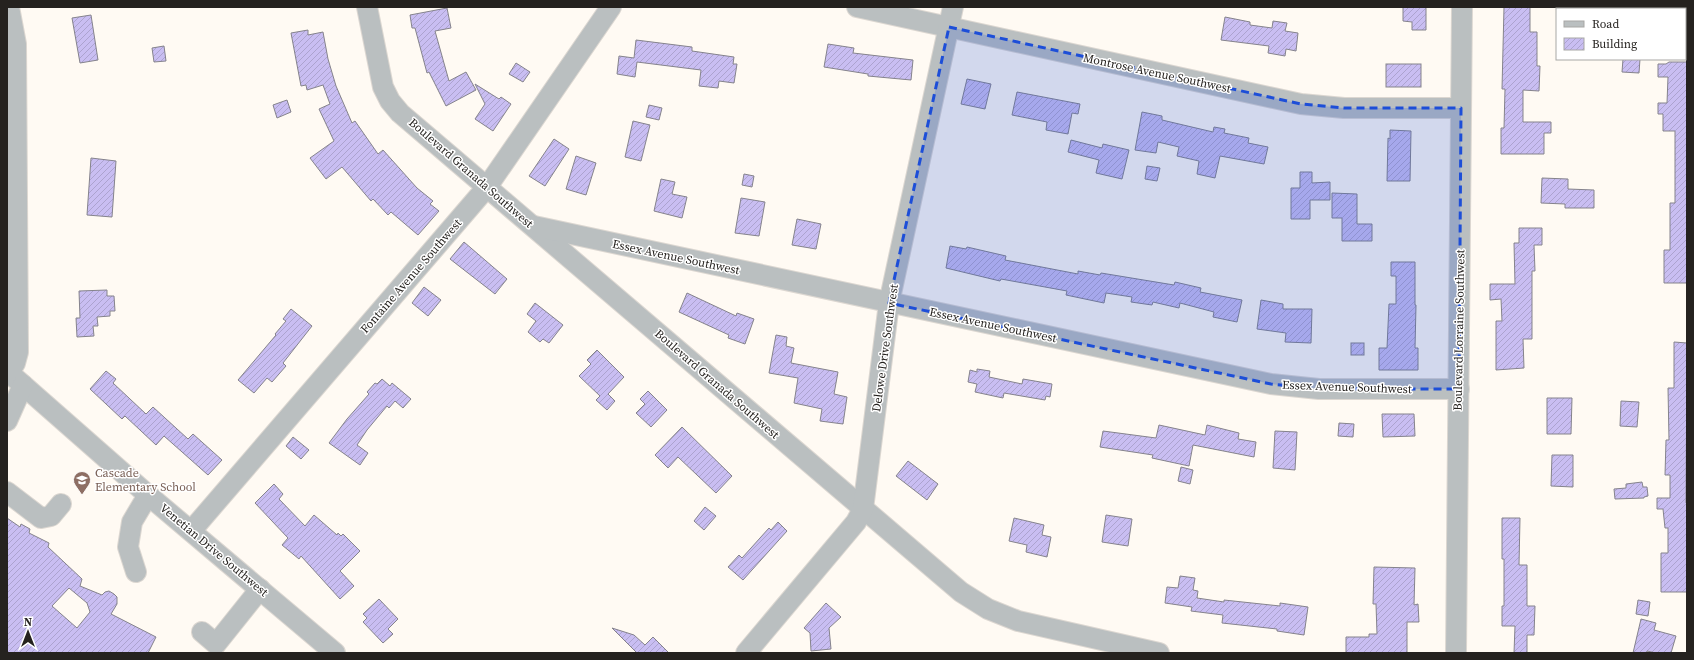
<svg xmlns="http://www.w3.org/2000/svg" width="1694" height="660" font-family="'Source Serif 4',serif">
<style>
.building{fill:url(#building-hatch);stroke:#85838c;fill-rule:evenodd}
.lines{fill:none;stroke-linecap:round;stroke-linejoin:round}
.minor-casing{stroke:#dcd7d1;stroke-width:22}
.minor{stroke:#babfc0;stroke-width:20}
.marked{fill:#1d4ed8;fill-opacity:0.2;stroke:#1d4ed8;stroke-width:3;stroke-dasharray:8 5;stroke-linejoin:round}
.labels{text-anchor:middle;stroke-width:3;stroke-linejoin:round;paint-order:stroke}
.street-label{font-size:12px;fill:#25221f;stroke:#fff}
.education-label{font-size:12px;fill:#785e54;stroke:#fff;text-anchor:start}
</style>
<defs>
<pattern id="building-hatch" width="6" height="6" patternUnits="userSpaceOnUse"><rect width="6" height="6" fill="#c9bef2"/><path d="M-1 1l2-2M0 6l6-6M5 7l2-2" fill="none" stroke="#aca3cf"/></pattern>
</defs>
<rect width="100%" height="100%" fill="#fffaf3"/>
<g class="building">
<polygon points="1403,7 1426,7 1426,30 1412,30 1412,22 1403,21"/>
<polygon points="1504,7 1530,7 1530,32 1537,32 1537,66 1540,66 1539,91 1523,90 1523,122 1551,122 1551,133 1544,133 1544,154 1501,154 1501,128 1504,128 1505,89 1502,89"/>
<polygon points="447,8 451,28 435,31 449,81 466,72 476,90 446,106 429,72 427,73 415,28 412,28 410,15"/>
<polygon points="91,15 98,60 80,63 72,18"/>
<polygon points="1225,17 1250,22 1250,25 1272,28 1273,21 1287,23 1285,31 1298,33 1296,51 1286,49 1285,56 1268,53 1269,46 1221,40"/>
<polygon points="308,30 308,35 323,32 328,59 336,86 352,123 355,121 378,154 383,150 417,188 433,201 430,204 439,211 418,235 391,212 388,215 373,199 371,201 342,167 326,179 310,158 334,141 319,109 330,104 323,85 307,90 306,85 301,86 291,33"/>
<polygon points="636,40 692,47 692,51 734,57 733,64 737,64 734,83 719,81 718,88 699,86 701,70 637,62 635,77 617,74 619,56 634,58"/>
<polygon points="828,44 854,48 853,53 913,60 911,80 868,76 868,74 824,67"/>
<polygon points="164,46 166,61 154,62 152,48"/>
<polygon points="1623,59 1640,59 1639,73 1622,72"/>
<polygon points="1669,62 1687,62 1687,283 1664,283 1664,250 1670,250 1670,203 1675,203 1675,131 1663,131 1663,114 1658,114 1658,103 1667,103 1668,77 1658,77 1658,64 1666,64"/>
<polygon points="516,63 530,72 523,82 509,74"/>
<rect x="1386" y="64" width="35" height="23"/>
<polygon points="967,79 991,84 985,109 961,104"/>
<polygon points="475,84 499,99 501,97 511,104 493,131 475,119 485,104"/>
<polygon points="1017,92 1080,104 1078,114 1072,113 1068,134 1046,130 1047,122 1012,115"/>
<polygon points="287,100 291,112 277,118 273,105"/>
<polygon points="649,105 662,108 659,120 646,117"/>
<polygon points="1142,112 1162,116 1162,120 1213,132 1214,127 1225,129 1224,133 1249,138 1248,143 1268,147 1264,164 1220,156 1215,178 1197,174 1199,161 1177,156 1179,147 1158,142 1156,153 1135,150"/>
<polygon points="633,121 650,125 641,161 625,157"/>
<polygon points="1390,130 1411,131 1410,181 1387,181 1388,138 1390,139"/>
<polygon points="554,139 569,149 545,186 529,176"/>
<polygon points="1071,140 1102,148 1103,144 1129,150 1122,179 1096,173 1099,160 1068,152"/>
<polygon points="576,156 596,163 586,195 566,189"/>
<polygon points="91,158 116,161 112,217 87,215"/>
<polygon points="1147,166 1160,168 1157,181 1145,179"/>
<polygon points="1300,172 1312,172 1312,183 1330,182 1330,200 1310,200 1310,219 1291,219 1291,188 1300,188"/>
<polygon points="744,174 754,176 752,187 742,185"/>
<polygon points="1542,178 1568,179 1568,189 1594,190 1594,208 1565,208 1565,204 1541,203"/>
<polygon points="661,179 675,182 672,194 687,197 682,218 654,211"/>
<polygon points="1332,193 1357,194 1357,224 1372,224 1372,241 1342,241 1342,218 1332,218"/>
<polygon points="741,198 765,202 759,236 735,233"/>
<polygon points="797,219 821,224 816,249 792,245"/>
<polygon points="1519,228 1542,228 1542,245 1534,245 1535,271 1532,271 1532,339 1523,339 1524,368 1496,370 1496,321 1502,321 1501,299 1490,300 1490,284 1515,284 1514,243 1519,243"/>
<polygon points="464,242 507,279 495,294 450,259"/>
<polygon points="950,246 966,249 967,247 1006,256 1005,260 1078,274 1078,271 1100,275 1101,273 1174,285 1175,282 1201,288 1200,292 1242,300 1237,322 1213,317 1214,312 1180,303 1179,308 1153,302 1152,305 1131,302 1132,297 1106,293 1104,303 1066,295 1067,291 1001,279 1000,281 946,268"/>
<polygon points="1391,262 1415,262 1415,305 1416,305 1415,348 1418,348 1418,370 1379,370 1379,348 1387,348 1389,304 1396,304 1396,276 1391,276"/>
<polygon points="424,287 441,300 428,316 412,303"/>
<polygon points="107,290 107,296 114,296 115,311 110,311 110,316 97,317 98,326 93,326 94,336 77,337 76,318 80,318 79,291"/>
<polygon points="687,293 736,316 737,313 754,319 745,344 728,338 729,335 679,312"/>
<polygon points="1261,300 1283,304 1283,309 1312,309 1311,343 1285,342 1286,333 1257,329"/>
<polygon points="535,303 563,325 549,343 543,339 540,342 528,332 536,321 527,314"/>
<polygon points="291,309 312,326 283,363 286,366 272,382 267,378 254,393 238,380 276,335 275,334 286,321 283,319"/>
<polygon points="776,335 787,337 786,346 794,348 791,363 838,372 834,394 847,397 843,424 820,421 822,409 794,403 798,378 769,373"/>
<polygon points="1674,342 1687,343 1686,503 1687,503 1687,592 1661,592 1661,553 1668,553 1668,528 1665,528 1663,509 1657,509 1657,498 1670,498 1670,475 1665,475 1666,440 1669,440 1668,388 1674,388"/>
<rect x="1351" y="343" width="13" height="12"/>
<polygon points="597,350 624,377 608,394 615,401 607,410 596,400 600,396 579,376 591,364 587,360"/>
<polygon points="977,369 990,371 989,377 1022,384 1023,379 1052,384 1050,397 1046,396 1045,400 1004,393 1003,398 975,392 977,384 968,382 970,370 977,372"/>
<polygon points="106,371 116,379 113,383 146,414 153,407 188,439 193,434 222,460 208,475 164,436 156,445 125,416 122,419 90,389"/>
<polygon points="382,379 390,386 392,383 411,399 403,408 395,401 389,408 387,406 367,430 357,445 368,453 360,465 329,443 347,419 369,394 367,392 375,383 377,384"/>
<polygon points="648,391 667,410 651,427 636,413 645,404 640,399"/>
<polygon points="1547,398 1572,398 1571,434 1547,434"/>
<polygon points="1621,401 1639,402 1637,427 1620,426"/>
<polygon points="1382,414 1414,414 1415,436 1383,437"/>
<polygon points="1339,423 1354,424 1353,437 1338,436"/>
<polygon points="1159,425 1205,435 1207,425 1239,433 1238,439 1256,442 1254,457 1193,445 1189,466 1152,458 1153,455 1100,447 1103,431 1156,438"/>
<polygon points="682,427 732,476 716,493 678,457 668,468 655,455"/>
<polygon points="1275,431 1297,432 1295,470 1273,468"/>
<polygon points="293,437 309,450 301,459 286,446"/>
<polygon points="1552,455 1573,455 1573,487 1551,486"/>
<polygon points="908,461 938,484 927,500 896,476"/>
<polygon points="1181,467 1193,470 1190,484 1178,481"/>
<polygon points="1642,482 1643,487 1647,487 1648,496 1644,497 1644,498 1615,499 1614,489 1626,488 1626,484"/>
<polygon points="274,484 283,494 279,499 305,526 314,515 337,535 338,533 341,536 343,534 360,551 340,571 354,586 340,599 301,556 299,559 282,545 288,538 255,503"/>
<polygon points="705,507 716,516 704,530 694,521"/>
<polygon points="1106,515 1132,519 1128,546 1102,542"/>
<path d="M7,518L20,527L21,524L30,529L29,533L49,543L48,547L82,579L80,586L102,595L105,592L109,591L114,594L117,597V604L111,614L156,637L148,653H7ZM69,588L87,603L90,612L77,628L52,606Z"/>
<polygon points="1014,518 1044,525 1042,535 1051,537 1047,557 1026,552 1027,545 1009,541"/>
<polygon points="1502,518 1520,518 1519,565 1527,565 1527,606 1535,606 1534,635 1527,635 1527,653 1514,653 1515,626 1502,626 1502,606 1504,606 1504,559 1502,559"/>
<polygon points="778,522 787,531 743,580 728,567 739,555 742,558 769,528 771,530"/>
<polygon points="1374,567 1415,568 1414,605 1418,604 1419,622 1407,622 1407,653 1346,653 1346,637 1369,637 1369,634 1377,634 1376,604 1373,604"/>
<polygon points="1180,576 1195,578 1193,590 1198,591 1197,598 1224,602 1224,600 1280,606 1280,603 1308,607 1304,635 1277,631 1277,629 1222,623 1223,615 1191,611 1192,607 1165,603 1167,587 1178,588"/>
<polygon points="379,599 398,619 388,629 393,634 383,643 363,622 367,618 363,614"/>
<polygon points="1638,600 1650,602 1648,616 1636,614"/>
<polygon points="826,603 841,617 829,628 831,649 811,651 810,633 804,628"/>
<polygon points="1641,619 1656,623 1654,630 1676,636 1671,653 1656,653 1647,651 1647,653 1633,653"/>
<polygon points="612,628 634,635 645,645 653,637 669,653 637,653"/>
</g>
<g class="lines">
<defs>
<g id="minor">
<polyline points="367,7 383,87 390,101 400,113 961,592 988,609 1018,621 1159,653"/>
<polyline points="857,7 1301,104 1344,108 1461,108"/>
<polyline points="534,226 1271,384 1319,389 1459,389"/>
<polyline points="7,371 148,495 335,653"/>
<polyline points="9,373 15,363 18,352 16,44 9,7"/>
<polyline points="7,421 23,385"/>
<polyline points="7,492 41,518 51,516 61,504"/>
<polyline points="192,530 487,187 611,7"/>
<polyline points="136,572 128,547 132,522 148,495"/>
<polyline points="202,632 216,644 260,589"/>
<polyline points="746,653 856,522 863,509 889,303 953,7"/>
<polyline points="1456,653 1462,7"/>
</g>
</defs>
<use href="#minor" class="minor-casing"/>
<use href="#minor" class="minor"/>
</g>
<path class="marked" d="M949,27L1301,104L1344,108H1461L1459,389H1319L1271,384L889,303Z"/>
<defs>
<symbol id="school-pin" viewBox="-11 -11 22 30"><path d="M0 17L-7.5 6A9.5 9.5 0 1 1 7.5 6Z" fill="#8d6e63" stroke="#fff"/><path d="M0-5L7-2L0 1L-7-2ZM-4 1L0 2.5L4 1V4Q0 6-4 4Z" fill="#fff"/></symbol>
</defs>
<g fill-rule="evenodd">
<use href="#school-pin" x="72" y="470" width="20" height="27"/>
</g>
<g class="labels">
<g class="street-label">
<text transform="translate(1157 73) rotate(12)" y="4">Montrose Avenue Southwest</text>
<text transform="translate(471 173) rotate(41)" y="4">Boulevard Granada Southwest</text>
<text transform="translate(676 257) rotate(12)" y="4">Essex Avenue Southwest</text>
<text transform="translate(411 276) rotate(-49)" y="4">Fontaine Avenue Southwest</text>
<text transform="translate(993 325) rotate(12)" y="4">Essex Avenue Southwest</text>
<text transform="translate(1459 330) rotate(-89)" y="4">Boulevard Lorraine Southwest</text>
<text transform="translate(885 348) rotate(-82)" y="4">Delowe Drive Southwest</text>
<text transform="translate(717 384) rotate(41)" y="4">Boulevard Granada Southwest</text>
<text transform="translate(1347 387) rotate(2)" y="4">Essex Avenue Southwest</text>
<text transform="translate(214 550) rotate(40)" y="4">Venetian Drive Southwest</text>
</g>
<g class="education-label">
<text x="95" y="477">Cascade<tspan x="95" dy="14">Elementary School</tspan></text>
</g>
</g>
<rect width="1694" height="660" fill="none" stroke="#25221f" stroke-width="16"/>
<rect x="1556" y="8" width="130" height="52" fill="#ffffff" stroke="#a8a7a5"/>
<rect x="1564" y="21" width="20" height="6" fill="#babfc0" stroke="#a8a7a5"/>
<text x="1592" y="28" font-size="12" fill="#25221f">Road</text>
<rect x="1564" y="38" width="20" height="12" fill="url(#building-hatch)" stroke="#a8a7a5"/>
<text x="1592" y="48" font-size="12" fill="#25221f">Building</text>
<g transform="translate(28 632)" stroke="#ffffff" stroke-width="3" paint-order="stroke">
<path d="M0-3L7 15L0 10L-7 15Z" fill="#25221f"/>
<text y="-6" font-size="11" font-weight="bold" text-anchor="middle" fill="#25221f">N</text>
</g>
</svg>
